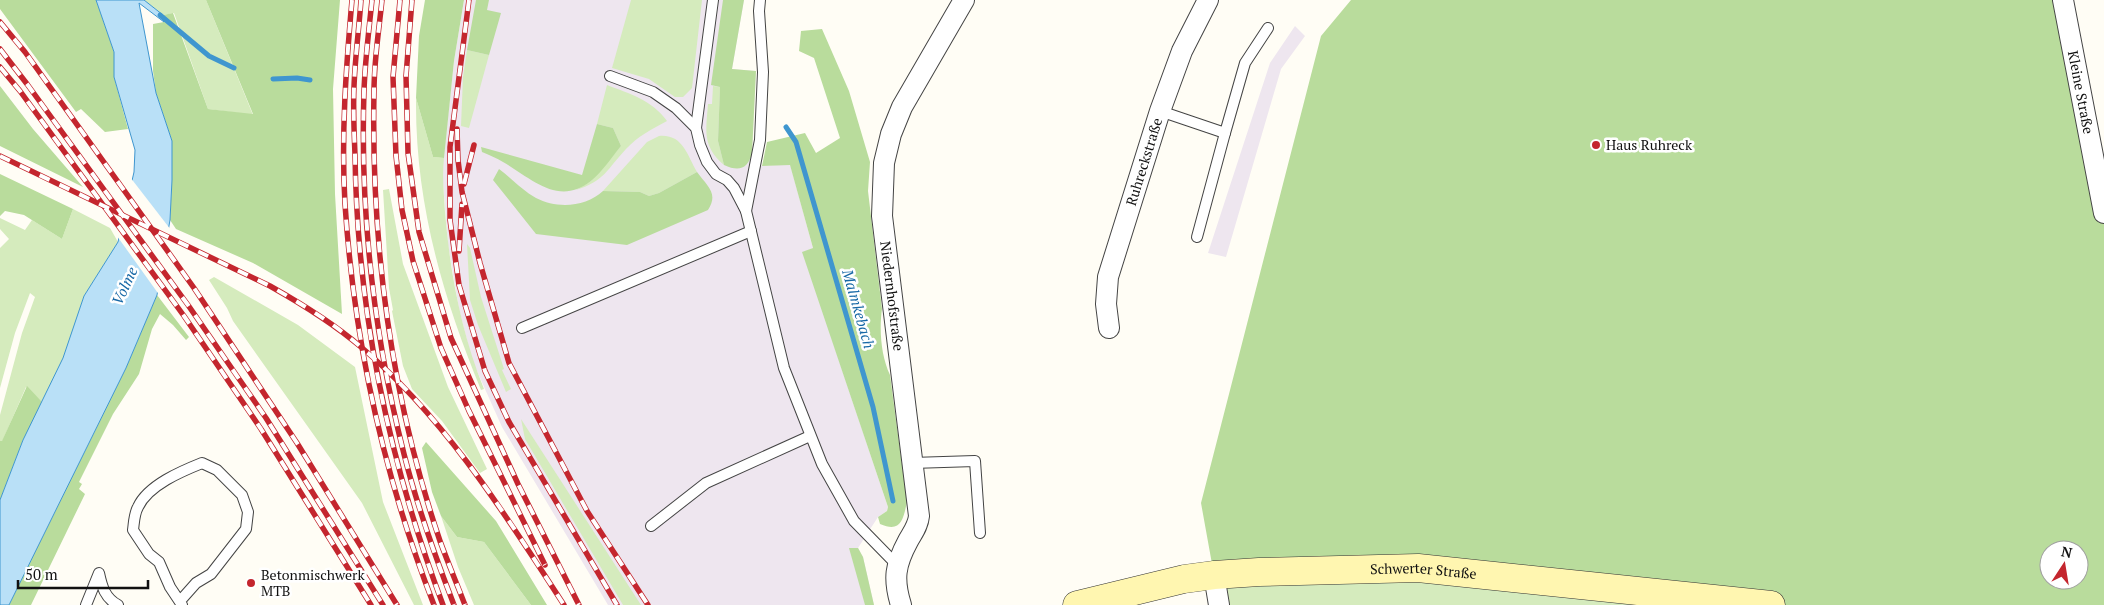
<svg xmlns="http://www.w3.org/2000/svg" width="2104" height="605" font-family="'PT Serif',serif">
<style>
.industrial{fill:#eee6ef}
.green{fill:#d5ebbd}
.forest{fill:#b9dc9c;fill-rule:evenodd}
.water{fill:#b9e0f7;stroke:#3f96cf}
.pier{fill:#fffdf5}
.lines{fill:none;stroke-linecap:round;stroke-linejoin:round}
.stream{stroke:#3f96cf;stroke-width:5}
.lane-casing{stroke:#444;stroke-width:12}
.street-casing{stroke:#444;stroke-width:22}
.secondary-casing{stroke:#333;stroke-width:29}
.lane{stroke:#fff;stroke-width:10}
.street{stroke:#fff;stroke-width:20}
.secondary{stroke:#fff6b0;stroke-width:28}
.rail-casing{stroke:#c4262e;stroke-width:5.5}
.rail{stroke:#fff;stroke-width:4;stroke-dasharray:11;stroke-linecap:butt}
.poi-dot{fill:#c4262e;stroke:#fff;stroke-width:2}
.labels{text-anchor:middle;stroke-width:5;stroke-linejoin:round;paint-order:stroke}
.street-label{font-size:14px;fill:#111;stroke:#fff}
.poi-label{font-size:14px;fill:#111;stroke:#fff;text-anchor:start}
.water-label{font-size:15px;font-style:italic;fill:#1768a6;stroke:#fff}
</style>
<rect width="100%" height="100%" fill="#fffdf5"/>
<g class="industrial">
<polygon points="464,0 744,0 732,69 756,71 752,153 750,162 762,166 790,164 813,248 803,253 888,507 887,511 878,517 858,548 863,557 874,605 608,605 502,427 472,360 459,309 448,245 442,170 454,61"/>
<polygon points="1295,26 1305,36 1281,69 1226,257 1208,253 1270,63"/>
</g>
<g class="green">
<polygon points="144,0 206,0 253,115 208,109 174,13 163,15"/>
<polygon points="631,0 702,0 692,88 683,97 675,97 649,79 612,68"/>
<polygon points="467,50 489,55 469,128 461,126 463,77"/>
<path d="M607,85C630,94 652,100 667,121C652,129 638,136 626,149C607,169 605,181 576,190L591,181L621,146L613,128L597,124Z"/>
<path d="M713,86L720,87L718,141L724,165C702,146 706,131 708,104H712Z"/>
<path d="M416,98L433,157L444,158C442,176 444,194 445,212C450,272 461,332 484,389L481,390C442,295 415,202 416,98Z"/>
<path d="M659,136C683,134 687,155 697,172L659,193L649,196L640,192L603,191L647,142Z"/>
<polygon points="389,189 403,264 448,387 487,469 480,473 442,421 412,389 403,366 392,311 393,310 389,288 383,190"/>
<polygon points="73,209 110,228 118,242 84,296 64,358 43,403 26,387 2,442 0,441 0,415 22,333 35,297 30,293 15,333 0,388 0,248 9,239 0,229 0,218 25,230 32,220 62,239"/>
<polygon points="467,244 470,248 481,297 504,369 502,370 511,389 506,392 478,325 470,300"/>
<polygon points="214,277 298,325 355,367 383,502 423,605 414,605 362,503 233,321 227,308 209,280"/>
<polygon points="521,419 641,605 623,605 525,439"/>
<polygon points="441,516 457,537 484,542 531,605 474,605 458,567"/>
<polygon points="1418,568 1771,605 1219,605 1217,589 1259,572"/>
</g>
<g class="forest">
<polygon points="0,0 96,0 114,52 114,77 128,129 105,132 81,109 76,112 0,9"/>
<polygon points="206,0 340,0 333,89 335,194 342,314 253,263 176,229 170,220 172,180 172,141 156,93 153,71 153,24 164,22 163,15 173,13 208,109 253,114"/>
<polygon points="425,0 464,0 454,61 444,158 433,157 416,98 419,36"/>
<polygon points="476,0 489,0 487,10 501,13 489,55 467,50"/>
<path d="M723,0H744L732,69L756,71L752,153C748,169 739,172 724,165L718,141L720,87L711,85Z"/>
<path d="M1351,0H2063L2104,213V605H1771L1418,568L1214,575L1201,503L1321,36ZM2049,550H2079V580H2049Z"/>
<path d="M822,29L849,91L870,162L868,191L882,309C879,330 881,356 890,375L907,502C903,520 901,533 880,524L878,517L887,511L888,507L802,252L813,248L790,165L762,166L767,142L805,133L816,153L840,138L814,58L799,51L801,31Z"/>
<polygon points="0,86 33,129 83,187 0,146"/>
<path d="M597,124L613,128L621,146C612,157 602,172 591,181C558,207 531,178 503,162C497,158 489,155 482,152L481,147L582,175Z"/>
<path d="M499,169C511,178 523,191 536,198C557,209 586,207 603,191L640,192L649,196L659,193L697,172C707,186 719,193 708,210L627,245L536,234L493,180Z"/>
<polygon points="0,174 73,209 62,239 24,215 5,211 0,216"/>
<polygon points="157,295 189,337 186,340 173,325 160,314 152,329 139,374 113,414 79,482 82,484 79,489 85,494 31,605 9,605 126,368"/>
<polygon points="27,386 43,403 23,440 0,500 0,441 2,441"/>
<polygon points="426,442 496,521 547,605 531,605 484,542 457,537 441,516 432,492 422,448"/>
<polygon points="849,548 858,548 863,557 874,605 865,605"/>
</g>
<polygon class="water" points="96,0 144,0 163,15 164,22 139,3 156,93 172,141 172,180 170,220 157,295 126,368 9,605 0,605 0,500 23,440 63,358 84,296 118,242 134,172 135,150 114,77 114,52"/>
<polygon class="pier" points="130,177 171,230 160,296 117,236"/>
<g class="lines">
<g class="stream">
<polyline points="160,15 209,56 234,68"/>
<polyline points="273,79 297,78 310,80"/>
<polyline points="786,127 796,142 873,407 893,501"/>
</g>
<defs>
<g id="lane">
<polyline points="610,76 653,92 676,108 696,128 700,145 707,162 716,174 727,180 734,188 746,211 784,368 822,464 854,521 897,565"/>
<polyline points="1160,111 1225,133 1245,63 1268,28"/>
<polyline points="696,128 713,0"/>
<polyline points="746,211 760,140 763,72 759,11 760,0"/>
<polyline points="1197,237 1225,133"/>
<polyline points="522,328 751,231"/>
<polyline points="912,463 975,461 980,533"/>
<polyline points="651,526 706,483 810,436"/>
<path d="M180,601L196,583L211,574L246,529L248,512L242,495L217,470L202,463C182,471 148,485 138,507C134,514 134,523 133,530L149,554L159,562L170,587L182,605"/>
<path d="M86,605L99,573C102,587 105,598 118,605"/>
</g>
<g id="street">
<path id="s1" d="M2063,0L2104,213"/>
<path id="s2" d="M1109,328L1106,304L1108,277L1160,111L1182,51L1208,0"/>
<polyline points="1214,575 1219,605"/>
<path d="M901,605C893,579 895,565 908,541C913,532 918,526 919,516L882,216L884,163L891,134L902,107L964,0"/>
</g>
<g id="secondary">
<path id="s3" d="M1077,605L1184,579L1214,575L1259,572L1418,568L1771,605"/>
</g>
</defs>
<use href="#lane" class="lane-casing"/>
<use href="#street" class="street-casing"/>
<use href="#secondary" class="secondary-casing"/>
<use href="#lane" class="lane"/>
<use href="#street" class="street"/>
<use href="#secondary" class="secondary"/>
<defs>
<g id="rail">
<path d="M352,0C346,68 341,136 345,204C354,342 384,477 434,605"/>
<path d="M361,0C359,29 355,58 354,87C353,109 354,132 355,155C357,311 388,459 443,605"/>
<path d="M372,0C369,30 365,60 364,91C360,212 374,336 404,454C417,506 435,556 454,605"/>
<path d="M382,0C379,30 374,60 374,91C371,243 391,397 440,541C448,563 457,584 465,605"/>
<polyline points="400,0 393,77 396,156 402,210 413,261 441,348 469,411 545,565"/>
<polyline points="412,0 406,76 408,153 419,232 451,338 518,484 579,605"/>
<polyline points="469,0 450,147 450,220 459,285 485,371 509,422 617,605"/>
<polyline points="0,22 25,52 194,288 297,443 397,605"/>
<polyline points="0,49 27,84 188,305 266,418 383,605"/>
<polyline points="0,67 20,91 184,316 261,429 371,605"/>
<polyline points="457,129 458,160 462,192 480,263 509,363 587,511 648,605"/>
<path d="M0,156L270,286C302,304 333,323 361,347C445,418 505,514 564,605"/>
<polyline points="464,184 474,145"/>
<polyline points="459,251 462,204"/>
</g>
</defs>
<use href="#rail" class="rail-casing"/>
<use href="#rail" class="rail"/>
</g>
<g class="poi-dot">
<circle cx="1596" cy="145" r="5"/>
<circle cx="251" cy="583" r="5"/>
</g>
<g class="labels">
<g class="street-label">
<text dy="5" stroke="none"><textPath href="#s1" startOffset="94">Kleine Straße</textPath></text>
<text dy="5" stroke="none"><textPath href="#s2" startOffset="172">Ruhreckstraße</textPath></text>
<text transform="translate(892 296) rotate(83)" y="5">Niedernhofstraße</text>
<text dy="5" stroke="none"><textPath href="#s3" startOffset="350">Schwerter Straße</textPath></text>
</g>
<g class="poi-label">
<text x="1606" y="150">Haus Ruhreck</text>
<text x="261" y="580">Betonmischwerk<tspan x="261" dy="16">MTB</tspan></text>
</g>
<g class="water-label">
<text transform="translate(125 286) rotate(-65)" y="5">Volme</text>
<text transform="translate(858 309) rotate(74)" y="5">Malmkebach</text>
</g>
</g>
<g transform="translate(2064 565) rotate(12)"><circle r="24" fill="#ffffff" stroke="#a0a0a0"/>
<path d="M0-4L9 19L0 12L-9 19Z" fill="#c4262e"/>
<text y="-8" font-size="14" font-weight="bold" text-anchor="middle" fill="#111111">N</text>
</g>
<path d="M18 580v8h130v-8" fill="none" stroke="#111111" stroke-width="2.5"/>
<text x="25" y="580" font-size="15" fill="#111111" stroke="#ffffff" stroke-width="4" paint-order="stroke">50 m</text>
</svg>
